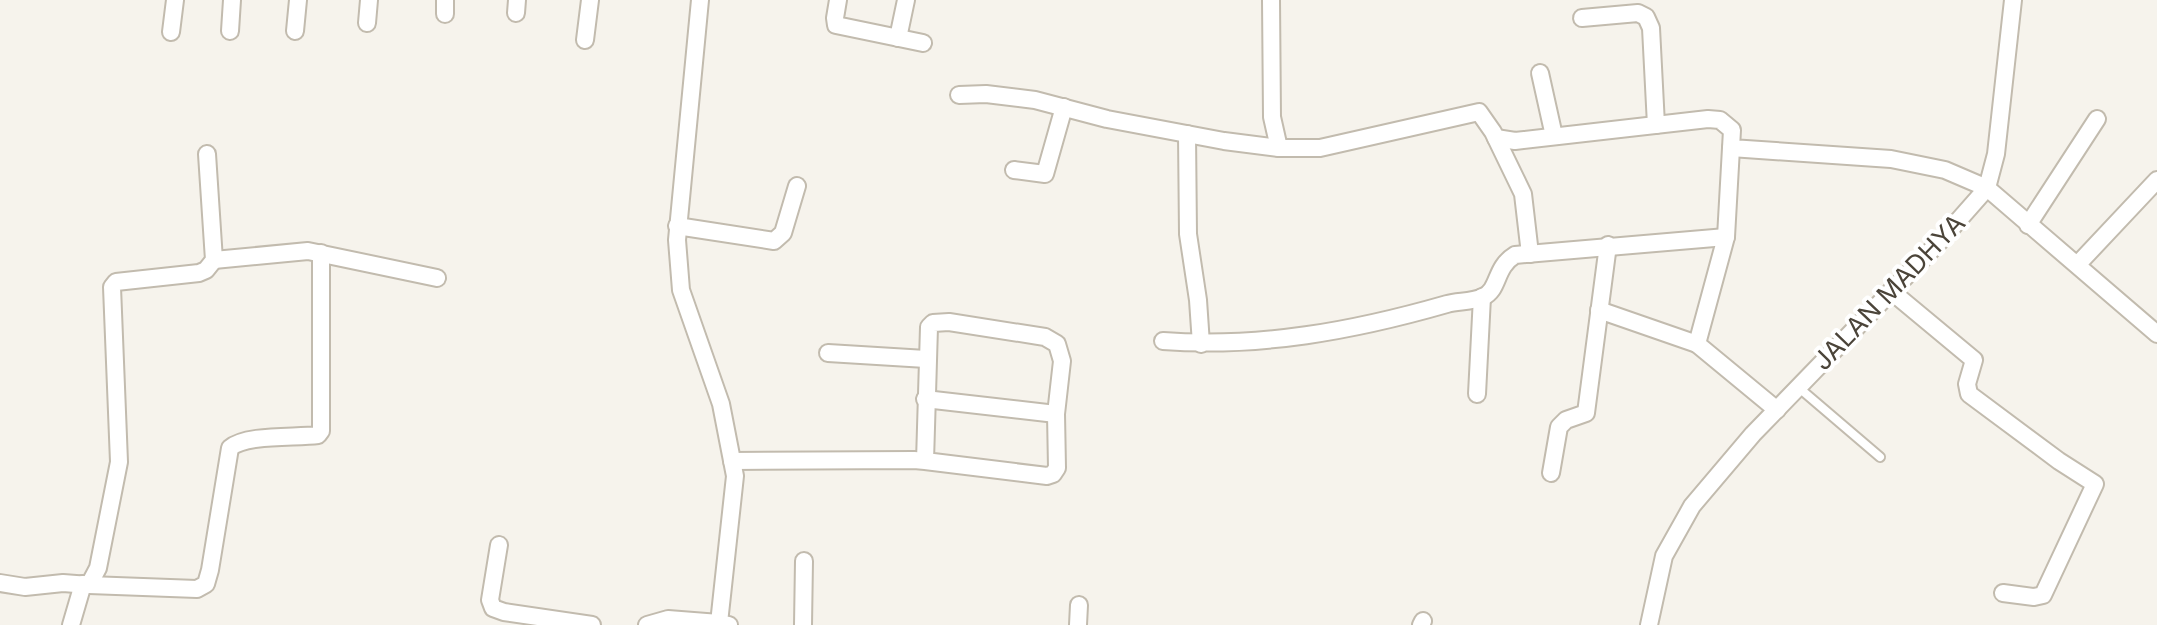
<svg xmlns="http://www.w3.org/2000/svg" width="2157" height="625" font-family="Inter,sans-serif">
<style>
.lines{fill:none;stroke-linecap:round;stroke-linejoin:round}
.service-casing{stroke:#c2bbae;stroke-width:12}
.minor-casing{stroke:#c2bbae;stroke-width:20}
.service{stroke:#fff;stroke-width:8}
.minor{stroke:#fff;stroke-width:16}
.labels{text-anchor:middle;stroke-width:8;stroke-linejoin:round;paint-order:stroke}
.street-label{font-size:26px;fill:#4b4439;stroke:#fff}
</style>
<rect width="100%" height="100%" fill="#f6f3ec"/>
<g class="lines">
<defs>
<polyline id="service" points="1798,387 1880,457"/>
<g id="minor">
<polyline points="700,0 677,240 681,290 721,404 735,476 719,623 729,625"/>
<polyline points="838,0 835,18 836,25 923,43"/>
<polyline points="1271,0 1272,117 1279,148 1320,148 1479,112 1493,132 1523,194 1530,254"/>
<polyline points="516,13 517,0"/>
<polyline points="445,14 445,0"/>
<polyline points="1582,18 1638,13 1646,17 1651,28 1656,125"/>
<polyline points="367,23 369,0"/>
<polyline points="230,31 232,0"/>
<polyline points="295,31 298,0"/>
<polyline points="171,32 175,0"/>
<polyline points="898,38 906,0"/>
<polyline points="585,40 590,0"/>
<polyline points="1540,73 1554,136"/>
<polyline points="959,95 986,94 1035,100 1107,119 1224,141 1279,148"/>
<polyline points="1187,134 1188,234 1198,300 1201,344"/>
<polyline points="1496,138 1515,141 1708,119 1720,120 1732,130 1731,148 1891,159 1945,170 1987,188 2157,334"/>
<polyline points="1731,148 1726,237 1697,344 1777,410"/>
<polyline points="1014,170 1045,174 1064,107"/>
<polyline points="2028,225 2097,119"/>
<polyline points="677,226 774,241 783,233 797,186"/>
<polyline points="214,260 308,251 437,278"/>
<polyline points="2078,264 2157,180"/>
<polyline points="1891,291 1974,360 1967,384 1969,394 2059,461 2095,484 2043,595 2034,597 2003,593"/>
<polyline points="1599,310 1697,344"/>
<path d="M1163,341C1260,348 1353,331 1447,304C1458,301 1472,302 1483,297C1500,289 1494,268 1515,255L1726,237"/>
<polyline points="828,353 926,359"/>
<polyline points="1477,394 1482,297"/>
<polyline points="925,399 1056,414"/>
<polyline points="732,461 914,460 925,461 1047,476 1053,474 1057,468 1056,414 1062,361 1057,344 1045,337 949,322 933,323 929,327 925,461"/>
<polyline points="1551,473 1559,427 1566,420 1586,413 1608,245"/>
<polyline points="499,545 490,600 493,608 504,612 592,625"/>
<polyline points="0,583 25,587 63,583 89,585 98,568 119,462 112,287 116,282 199,273 206,270 214,260 207,154"/>
<path d="M89,585L197,589L206,584L210,570L230,448C246,434 295,438 318,435L321,431V253"/>
<polyline points="71,625 83,584"/>
<polyline points="647,625 668,619 719,623"/>
<polyline points="803,625 804,561"/>
<polyline points="1078,625 1079,605"/>
<polyline points="1421,625 1423,621"/>
<polyline points="1649,625 1664,556 1692,506 1753,434 1942,239 1987,188 1996,154 2013,0"/>
</g>
</defs>
<use href="#service" class="service-casing"/>
<use href="#minor" class="minor-casing"/>
<use href="#service" class="service"/>
<use href="#minor" class="minor"/>
</g>
<g class="labels">
<g class="street-label">
<text transform="translate(1889 292) rotate(-46)" y="9">JALAN MADHYA</text>
</g>
</g>
</svg>
